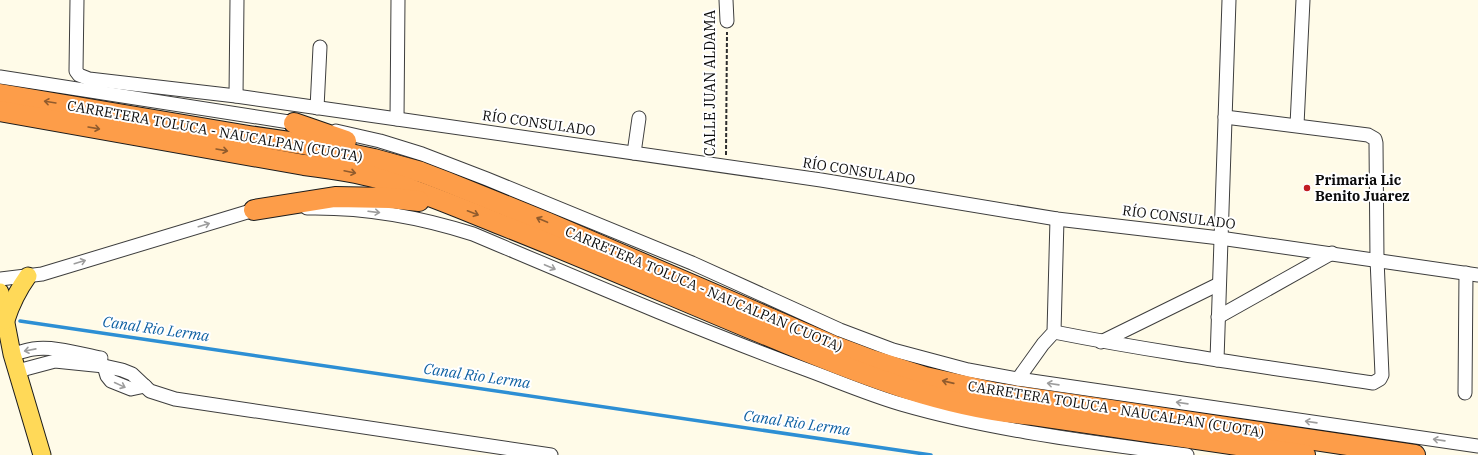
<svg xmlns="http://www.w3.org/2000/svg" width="1478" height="455" font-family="'IBM Plex Serif',serif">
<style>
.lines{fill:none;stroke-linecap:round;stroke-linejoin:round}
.stream{stroke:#2d8fd4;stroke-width:3.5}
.minor-casing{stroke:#3e3e3e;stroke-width:15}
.major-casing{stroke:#1c1c1c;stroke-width:19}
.highway-casing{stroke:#1c1c1c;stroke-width:22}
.path{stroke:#2d2d2d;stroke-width:2;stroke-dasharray:4 2;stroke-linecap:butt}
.minor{stroke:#fff;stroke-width:13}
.major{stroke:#ffd958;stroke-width:17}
.highway{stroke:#fd9d49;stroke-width:20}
.oneway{stroke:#905b2d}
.oneway2{stroke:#9d9d9d}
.poi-dot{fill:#c11c22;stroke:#fff;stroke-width:1.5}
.labels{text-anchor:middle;stroke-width:4;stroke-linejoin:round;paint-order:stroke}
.street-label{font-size:14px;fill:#0b0b0b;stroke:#fff}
.poi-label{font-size:14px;font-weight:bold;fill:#0b0b0b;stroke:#fff;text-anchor:start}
.water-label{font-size:15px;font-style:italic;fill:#0e60a2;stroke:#fff}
</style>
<rect width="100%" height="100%" fill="#fffbe8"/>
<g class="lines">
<polyline class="stream" points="20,321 931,455"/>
<defs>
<g id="minor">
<polyline points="77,0 76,71 79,75 89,79 236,96 397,119 821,180 1057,219 1220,238 1478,275"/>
<polyline points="726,0 727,21"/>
<polyline points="0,77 302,124"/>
<polyline points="236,96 237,0"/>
<polyline points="317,108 320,47"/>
<polyline points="397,119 398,0"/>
<polyline points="1297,125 1303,0"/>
<polyline points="336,131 380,141 422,154 487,179 692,263 840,330 893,350 968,370 1018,379 1478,446"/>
<polyline points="634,153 639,118"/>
<path d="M307,208C363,207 420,217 473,234C582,280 691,327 802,368C835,380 867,394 901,404C994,431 1091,442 1187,455"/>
<polyline points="0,279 42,274 254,210 261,210"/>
<polyline points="1218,317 1332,253"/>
<path d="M1054,332C1160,353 1266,367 1373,383L1380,379L1382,375L1377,259L1376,143L1375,139L1368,135L1225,117"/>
<polyline points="1101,342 1219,284"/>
<path d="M12,354C19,353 26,350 33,349C55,346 80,354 101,358"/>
<polyline points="1217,360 1229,0"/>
<polyline points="104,366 107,376 111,381 131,389 145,386"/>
<polyline points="18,373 25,369 55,361 104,366 122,370 132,374 150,391 175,399 551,455"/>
<polyline points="1018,379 1043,344 1054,332 1057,219"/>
<polyline points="1465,393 1466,273"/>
</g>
<g id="major">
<polyline points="0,292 12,354 42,455"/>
<path d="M6,320C11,304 18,290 28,276"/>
</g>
<g id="highway">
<polyline points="0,94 249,136 303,144 374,159 421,172 447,182 546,222 832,345 872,360 925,377 997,393 1415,455"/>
<path d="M0,111L304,165C328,168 353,171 377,178C418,190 457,207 497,223C594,261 690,304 788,344C866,376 947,408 1033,415L1305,455"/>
<polyline points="294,123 346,141"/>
<polyline points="254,210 335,197 390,198 419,201"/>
</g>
</defs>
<use href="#minor" class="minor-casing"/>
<use href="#major" class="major-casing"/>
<use href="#highway" class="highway-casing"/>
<polyline class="path" points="726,155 727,32"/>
<use href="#minor" class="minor"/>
<use href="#major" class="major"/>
<use href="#highway" class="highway"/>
</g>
<defs><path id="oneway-shaft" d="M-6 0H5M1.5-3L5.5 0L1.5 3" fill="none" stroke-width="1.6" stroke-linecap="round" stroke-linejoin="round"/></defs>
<g class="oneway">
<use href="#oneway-shaft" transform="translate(50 102) rotate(-171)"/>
<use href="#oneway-shaft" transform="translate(94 128) rotate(10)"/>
<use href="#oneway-shaft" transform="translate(222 150) rotate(10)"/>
<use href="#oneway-shaft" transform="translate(350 172) rotate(12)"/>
<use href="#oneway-shaft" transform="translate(473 213) rotate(21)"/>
<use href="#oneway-shaft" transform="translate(542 220) rotate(-157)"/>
<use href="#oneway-shaft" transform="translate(948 382) rotate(-167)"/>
</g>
<g class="oneway2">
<use href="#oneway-shaft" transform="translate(374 212) rotate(7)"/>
<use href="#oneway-shaft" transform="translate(204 225) rotate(-17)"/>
<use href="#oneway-shaft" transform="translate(80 262) rotate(-17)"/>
<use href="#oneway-shaft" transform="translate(550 267) rotate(23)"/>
<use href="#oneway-shaft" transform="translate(30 350) rotate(169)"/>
<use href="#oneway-shaft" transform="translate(1053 384) rotate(-172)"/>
<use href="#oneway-shaft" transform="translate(120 385) rotate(25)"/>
<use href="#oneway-shaft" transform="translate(1182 403) rotate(-172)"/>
<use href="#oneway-shaft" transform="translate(1311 422) rotate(-172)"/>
<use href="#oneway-shaft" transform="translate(1439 440) rotate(-172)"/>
</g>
<circle class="poi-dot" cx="1307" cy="188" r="4"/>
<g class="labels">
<g class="street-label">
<text transform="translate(710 83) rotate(-90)" y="5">CALLE JUAN ALDAMA</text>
<text transform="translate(539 123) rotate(8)" y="5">RÍO CONSULADO</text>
<text transform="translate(215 131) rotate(10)" y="5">CARRETERA TOLUCA - NAUCALPAN (CUOTA)</text>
<text transform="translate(859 171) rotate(9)" y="5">RÍO CONSULADO</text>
<text transform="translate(1179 217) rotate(7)" y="5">RÍO CONSULADO</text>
<text transform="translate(704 289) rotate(23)" y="5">CARRETERA TOLUCA - NAUCALPAN (CUOTA)</text>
<text transform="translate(1116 409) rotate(9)" y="5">CARRETERA TOLUCA - NAUCALPAN (CUOTA)</text>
</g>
<g class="poi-label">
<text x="1315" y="185">Primaria Lic<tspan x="1315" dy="16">Benito Juarez</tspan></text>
</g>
<g class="water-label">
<text transform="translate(156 329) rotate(8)" y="5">Canal Rio Lerma</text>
<text transform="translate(477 376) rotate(8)" y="5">Canal Rio Lerma</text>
<text transform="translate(797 423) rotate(8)" y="5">Canal Rio Lerma</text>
</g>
</g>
</svg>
